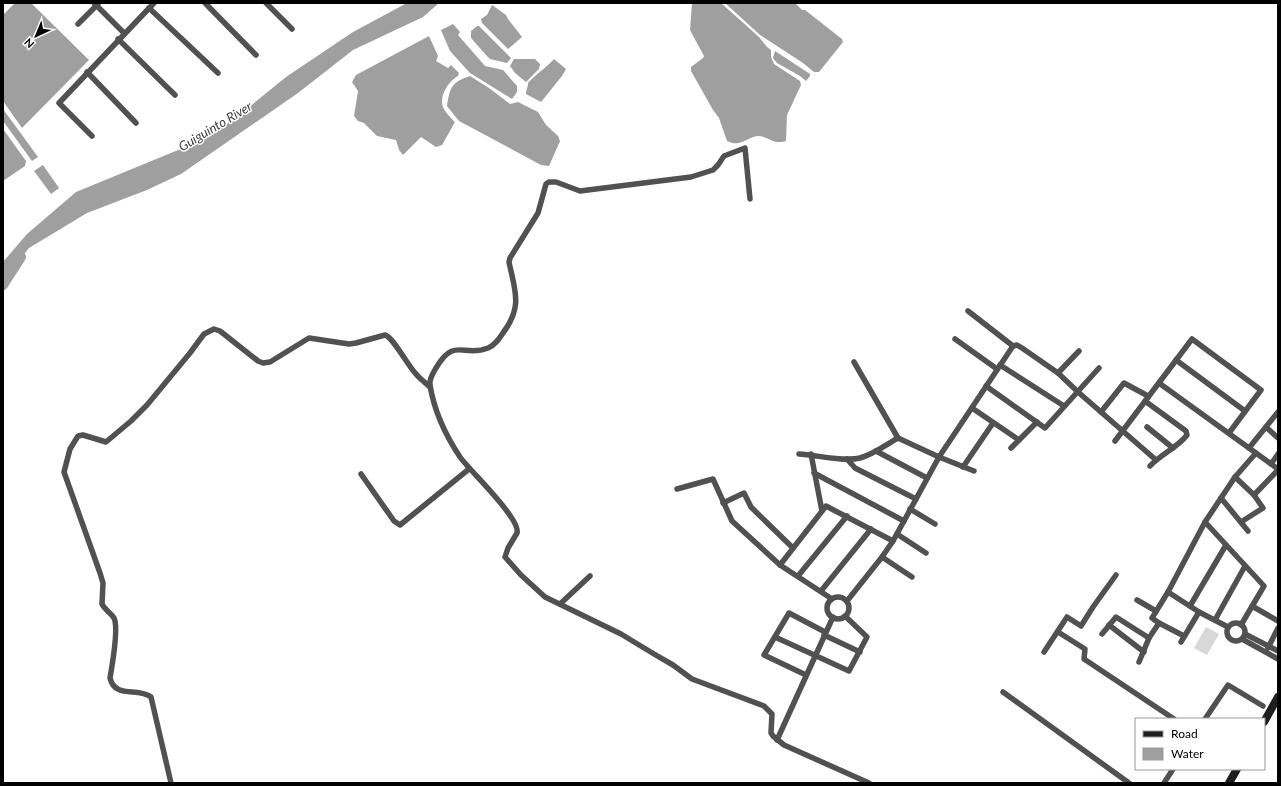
<svg xmlns="http://www.w3.org/2000/svg" width="1281" height="786" font-family="Lato,sans-serif">
<style>
.green{fill:#d8d8d8}
.water{fill:#9f9f9f}
.lines{fill:none;stroke-linecap:round;stroke-linejoin:round}
.river{stroke:#9f9f9f;stroke-width:10}
.minor{stroke:#515151;stroke-width:5.5}
.secondary{stroke:#1e1e1e;stroke-width:8}
.labels{text-anchor:middle;stroke-width:3;stroke-linejoin:round;paint-order:stroke}
.water-label{font-size:13px;font-style:italic;fill:#404040;stroke:#fff}
</style>
<rect width="100%" height="100%" fill="#fff"/>
<polygon class="green" points="1206,627 1219,634 1207,655 1194,648"/>
<g class="water">
<polygon points="15,3 31,3 89,60 22,128 3,101 3,15"/>
<polygon points="407,3 439,3 423,17 353,50 298,93 181,174 147,190 87,213 29,248 3,282 3,262 27,234 76,192 183,148 232,121 286,77 353,32"/>
<path d="M692,3H721L759,37L767,47L771,50V57L774,64L800,81L801,85L787,115L786,141C772,145 769,136 758,136C746,137 741,148 727,141L719,118L713,110L691,71V67L703,58L704,56L690,30Z"/>
<polygon points="725,3 795,3 802,10 805,10 842,39 843,42 819,72 814,72 803,63 760,35"/>
<polygon points="492,5 506,15 508,19 522,37 508,49 482,23 481,19 487,15"/>
<polygon points="453,24 460,32 458,35 485,66 503,70 517,86 517,92 512,99 470,73 450,51 441,30"/>
<polygon points="477,26 479,26 511,58 507,63 490,59 486,55 471,38 471,31"/>
<path d="M429,36L438,56L436,61L448,68L451,65L459,73L458,76C449,81 439,95 443,107C445,112 451,118 455,122L442,145L436,147L421,137L403,155L399,150L396,140L377,136L364,123L358,121L354,116L358,91L352,82L356,75Z"/>
<polygon points="775,51 810,74 810,76 806,81 800,76 777,63 773,58"/>
<polygon points="514,59 535,59 540,64 539,69 526,82 515,73 510,66"/>
<path d="M554,59L566,69L562,76L541,102L526,94C526,90 528,88 528,83C536,74 546,68 554,59Z"/>
<path d="M470,76L489,88L510,104L518,102L538,112L546,125L558,136L560,141L549,166L541,165L459,121L447,106C450,88 451,82 470,76Z"/>
<polygon points="3,109 38,157 32,161 3,121"/>
<polygon points="3,129 26,161 25,166 3,181"/>
<polygon points="43,165 59,188 51,194 34,171"/>
</g>
<g class="lines">
<polyline class="river" points="3,285 21,257"/>
<g class="minor">
<polyline points="94,3 124,33"/>
<polyline points="205,3 256,55"/>
<polyline points="266,3 292,29"/>
<polyline points="149,8 218,73"/>
<polyline points="78,24 98,4"/>
<polyline points="118,39 175,95"/>
<polyline points="87,72 136,123"/>
<polyline points="92,136 59,103 154,3"/>
<path d="M750,199L745,148L724,156L718,165L713,170L691,177L580,191L556,182H549L546,184L538,213L510,258L509,262C515,291 523,306 503,333C499,339 495,345 488,348C463,358 455,336 436,368C433,373 429,379 430,385C434,410 446,436 460,457C470,471 521,519 517,533L508,548L505,557L521,575L545,597L621,634L654,654L673,665L692,679L764,706L772,714L771,733L773,736L784,745L869,783"/>
<polyline points="968,311 1013,346 1017,345 1022,348 1058,373 1078,392 1156,460"/>
<polyline points="955,339 997,369"/>
<polyline points="1176,360 1245,411"/>
<polyline points="854,362 898,438 939,457 974,471"/>
<polyline points="1000,365 1064,406"/>
<polyline points="1058,373 1079,351"/>
<polyline points="1159,383 1278,469"/>
<polyline points="986,386 1045,428 1099,368"/>
<path d="M1145,401L1186,431L1187,435C1177,448 1161,454 1150,466"/>
<polyline points="972,408 1019,440"/>
<polyline points="1101,412 1124,383 1148,396"/>
<polyline points="1147,427 1173,448"/>
<polyline points="1266,427 1278,438"/>
<polyline points="1115,441 1192,339 1261,390 1229,433"/>
<polyline points="1011,448 1037,422"/>
<polyline points="1249,448 1278,412"/>
<polyline points="876,451 927,478"/>
<path d="M799,454C817,455 843,462 860,458C874,454 887,444 898,438"/>
<polyline points="811,454 822,511"/>
<polyline points="847,459 855,468 916,499"/>
<polyline points="1271,464 1278,454"/>
<polyline points="963,467 993,423"/>
<polyline points="814,473 904,521"/>
<polyline points="361,474 394,521 400,525 469,469"/>
<polyline points="1235,477 1254,495 1263,508 1241,522"/>
<polyline points="677,489 713,479 732,521 780,565 832,599"/>
<polyline points="1254,495 1278,470"/>
<polyline points="1221,498 1248,531"/>
<polyline points="723,503 744,493 751,507 756,512 793,548"/>
<polyline points="910,509 935,524"/>
<polyline points="897,534 926,553"/>
<polyline points="882,557 912,577"/>
<polyline points="780,565 826,506 893,541"/>
<polyline points="798,576 847,516"/>
<polyline points="821,591 871,529"/>
<polyline points="1168,592 1199,612 1228,627"/>
<circle cx="838" cy="608" r="11"/>
<polyline points="1137,600 1156,611"/>
<polyline points="847,601 882,557 893,541 939,457 1013,346"/>
<polyline points="560,604 590,576"/>
<polyline points="1190,606 1226,545"/>
<polyline points="1252,606 1278,621"/>
<polyline points="1215,620 1245,566"/>
<circle cx="1236" cy="632" r="9"/>
<polyline points="1109,625 1144,652"/>
<polyline points="1241,625 1264,586 1205,522 1235,477 1256,453"/>
<polyline points="1058,632 1085,649 1084,659 1174,719"/>
<polyline points="1102,634 1116,617 1149,638"/>
<polyline points="1245,634 1278,651"/>
<polyline points="824,635 860,652"/>
<polyline points="1184,636 1159,623 1152,618 1168,592 1205,522"/>
<polyline points="775,637 849,671 867,637 845,616"/>
<polyline points="1242,639 1278,659"/>
<polyline points="1181,642 1199,612"/>
<polyline points="1268,648 1278,628"/>
<polyline points="1044,652 1067,617 1081,626 1093,607 1116,575"/>
<polyline points="1139,662 1149,638 1159,623"/>
<polyline points="806,675 764,655 789,613 825,632"/>
<polyline points="1003,692 1129,783"/>
<polyline points="1205,719 1228,685 1263,706"/>
<polyline points="777,740 833,617"/>
<path d="M171,783L151,697C138,687 115,699 110,678C112,666 119,628 114,618C111,613 105,610 102,604L103,583L100,573L64,472L70,449L78,436L83,435L106,442L131,421L147,405L190,353L204,334L214,329L220,331L258,361L263,363L270,362L309,338L349,344L356,343L385,335C393,337 408,366 416,374C420,379 426,383 430,387"/>
<polyline points="1164,783 1173,769"/>
</g>
<g class="secondary">
<polyline points="1264,722 1278,697"/>
<polyline points="1229,783 1237,769"/>
</g>
</g>
<g class="labels">
<g class="water-label">
<text transform="translate(215 126) rotate(-31)" y="5">Guiguinto River</text>
</g>
</g>
<rect width="1281" height="786" fill="none" stroke="#000000" stroke-width="8"/>
<rect x="1135" y="718" width="130" height="52" fill="#ffffff" stroke="#999999"/>
<rect x="1143" y="731" width="20" height="6" fill="#1e1e1e" stroke="#999999"/>
<text x="1171" y="738" font-size="12" fill="#000000">Road</text>
<rect x="1143" y="748" width="20" height="12" fill="#9f9f9f" stroke="#999999"/>
<text x="1171" y="758" font-size="12" fill="#000000">Water</text>
<g transform="translate(36 36) rotate(224)" stroke="#ffffff" stroke-width="3" paint-order="stroke">
<path d="M0-3L7 15L0 10L-7 15Z" fill="#000000"/>
<text y="-6" font-size="11" font-weight="bold" text-anchor="middle" fill="#000000">N</text>
</g>
</svg>
